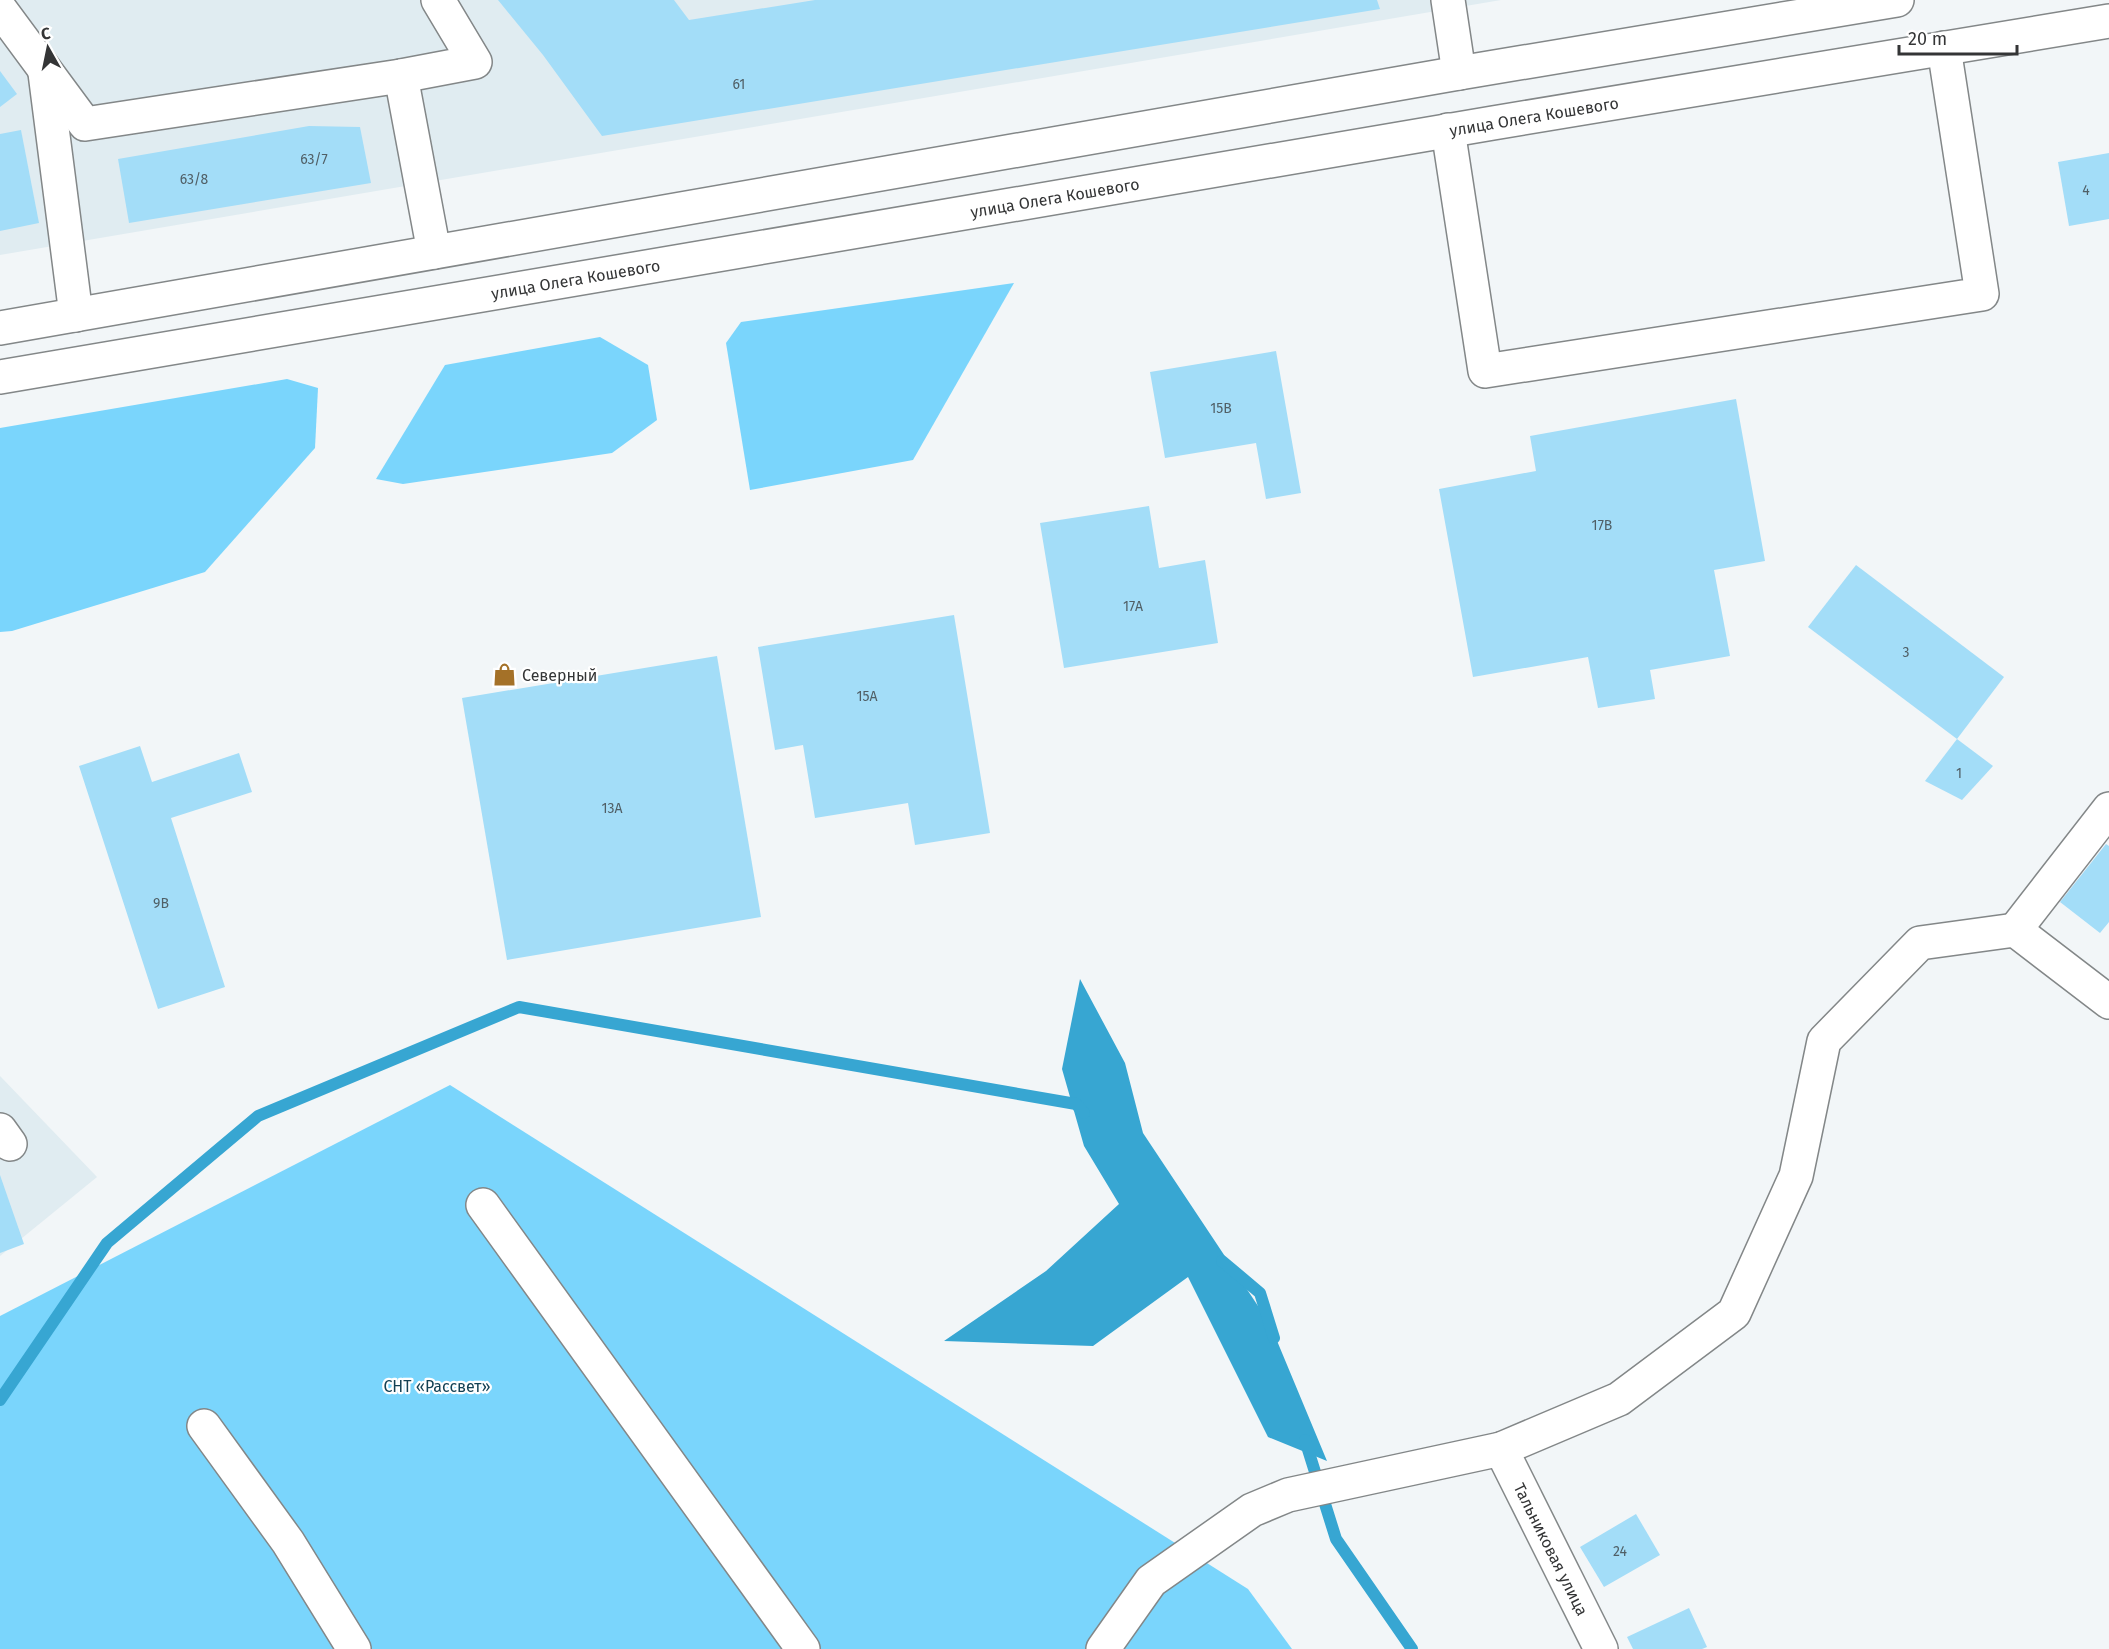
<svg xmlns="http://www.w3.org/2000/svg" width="2109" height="1649" font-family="'Fira Sans',sans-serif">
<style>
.built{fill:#e0ecf1}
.green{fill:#7ad5fc}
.water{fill:#37a6d2}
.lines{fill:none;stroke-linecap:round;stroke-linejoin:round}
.stream{stroke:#37a6d2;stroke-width:12}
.building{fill:#a3ddf8}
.minor-casing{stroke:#838788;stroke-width:36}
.major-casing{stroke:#838788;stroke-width:36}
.minor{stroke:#fff;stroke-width:33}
.major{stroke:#fff;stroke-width:33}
.labels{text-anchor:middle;stroke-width:4.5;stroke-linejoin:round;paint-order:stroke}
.number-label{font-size:14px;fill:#505f66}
.street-label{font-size:16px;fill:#343536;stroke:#fff}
.poi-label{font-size:16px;fill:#343536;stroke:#fff;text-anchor:start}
.park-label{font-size:16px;fill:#134154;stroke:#fff}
</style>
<rect width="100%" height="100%" fill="#f2f6f8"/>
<g class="built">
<polygon points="0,0 1501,0 0,255"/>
<polygon points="0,1076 97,1177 0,1256"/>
</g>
<g class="green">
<polygon points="1014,283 913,460 750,490 726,343 741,322"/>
<polygon points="600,337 648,365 657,420 612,453 403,484 376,479 445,365"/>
<polygon points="287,379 318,388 315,448 205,572 12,631 0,632 0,428"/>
<polygon points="450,1085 1248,1589 1292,1649 0,1649 0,1316"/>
</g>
<polygon class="water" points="1080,979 1125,1063 1143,1133 1270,1324 1327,1461 1268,1437 1188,1277 1093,1346 944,1341 1046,1271 1119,1204 1084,1146 1062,1069"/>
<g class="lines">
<g class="stream">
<polyline points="1222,1261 1260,1293 1274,1338"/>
<polyline points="0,1400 107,1243 258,1116 519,1007 1076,1104 1084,1113"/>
<polyline points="1305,1440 1336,1539 1412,1649"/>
</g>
</g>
<g class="building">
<polygon points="498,0 674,0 689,20 815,0 1377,0 1380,9 602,136 543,55"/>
<polygon points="0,71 17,94 0,107"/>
<polygon points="309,126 360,127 371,183 129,223 118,159"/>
<polygon points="21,130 39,223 0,231 0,134"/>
<polygon points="2109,153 2109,219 2069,226 2058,162"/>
<polygon points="1276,351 1301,493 1266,499 1256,443 1165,458 1150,372"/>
<polygon points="1736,399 1765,561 1714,570 1730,656 1650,670 1655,699 1598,708 1588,657 1473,677 1439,489 1536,471 1530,436"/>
<polygon points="1149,506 1159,568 1205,560 1218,643 1064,668 1040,523"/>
<polygon points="1856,565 2004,677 1957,739 1808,627"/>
<polygon points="954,615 990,833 915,845 908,803 815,818 803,745 775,750 758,647"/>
<polygon points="717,656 761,917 507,960 462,698"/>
<polygon points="1957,739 1993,766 1962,800 1925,781"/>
<polygon points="140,746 152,782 239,753 252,792 171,818 225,987 158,1009 79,766"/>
<polygon points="2106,844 2109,846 2109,922 2100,933 2060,902"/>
<polygon points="0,1175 24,1244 0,1253"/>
<polygon points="1636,1514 1660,1555 1604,1587 1580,1547"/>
<polygon points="1689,1608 1707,1647 1702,1649 1633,1649 1627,1637"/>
</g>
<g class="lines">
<defs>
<g id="minor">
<polyline points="1448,0 1459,73"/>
<polyline points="0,9 85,124 401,76 475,62 438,0"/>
<polyline points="45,73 76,315"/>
<polyline points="401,76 434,252"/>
<polyline points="1448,130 1485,371 1982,294 1944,48"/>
<polyline points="2015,930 2109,809"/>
<polyline points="2015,930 2109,1002"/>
<polyline points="0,1130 10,1144"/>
<polyline points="483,1205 803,1649"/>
<polyline points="204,1426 288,1542 354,1649"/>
<path id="s1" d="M1501,1449L1601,1649"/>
<polyline points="1103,1649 1151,1581 1252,1510 1288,1495 1501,1449 1619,1399 1734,1313 1796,1176 1824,1041 1920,943 2015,930"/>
</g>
<g id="major">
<polyline points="0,328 1459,73 1897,0"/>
<path id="s2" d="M0,377L1493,123L2109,21"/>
</g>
</defs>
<use href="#minor" class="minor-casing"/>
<use href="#major" class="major-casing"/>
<use href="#minor" class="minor"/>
<use href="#major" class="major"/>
</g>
<defs>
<symbol id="shop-bare" viewBox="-9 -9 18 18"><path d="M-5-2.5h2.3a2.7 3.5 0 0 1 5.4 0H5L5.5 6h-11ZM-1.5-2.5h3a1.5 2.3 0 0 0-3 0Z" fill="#a47128" stroke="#fff" stroke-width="2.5" paint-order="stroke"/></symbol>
</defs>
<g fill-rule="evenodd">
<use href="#shop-bare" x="488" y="658" width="33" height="33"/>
</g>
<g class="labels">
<g class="number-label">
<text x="739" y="89">61</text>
<text x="314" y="164">63/7</text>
<text x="194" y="184">63/8</text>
<text x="2086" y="195">4</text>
<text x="1221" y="413">15В</text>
<text x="1602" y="530">17В</text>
<text x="1133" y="611">17А</text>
<text x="1906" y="657">3</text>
<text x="867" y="701">15А</text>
<text x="1959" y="778">1</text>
<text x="612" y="813">13А</text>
<text x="161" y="908">9В</text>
<text x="1620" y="1556">24</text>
</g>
<g class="street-label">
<text dy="6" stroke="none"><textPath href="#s2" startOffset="1556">улица Олега Кошевого</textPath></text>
<text dy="6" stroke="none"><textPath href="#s2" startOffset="1070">улица Олега Кошевого</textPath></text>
<text dy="6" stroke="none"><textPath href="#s2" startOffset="584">улица Олега Кошевого</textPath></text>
<text dy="6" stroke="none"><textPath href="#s1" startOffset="112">Тальниковая улица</textPath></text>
</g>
<g class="poi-label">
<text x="522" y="681">Северный</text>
</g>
<g class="park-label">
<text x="437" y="1392">СНТ «Рассвет»</text>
</g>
</g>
<g transform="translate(48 48) rotate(351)" stroke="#ffffff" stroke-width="4.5" paint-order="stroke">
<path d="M0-4.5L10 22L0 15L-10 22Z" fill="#343536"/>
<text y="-9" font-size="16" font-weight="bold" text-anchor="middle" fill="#343536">С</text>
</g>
<path d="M1899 45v9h118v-9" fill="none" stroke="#343536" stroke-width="3"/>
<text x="1908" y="45" font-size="18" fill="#343536" stroke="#ffffff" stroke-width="4.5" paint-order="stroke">20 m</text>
</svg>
